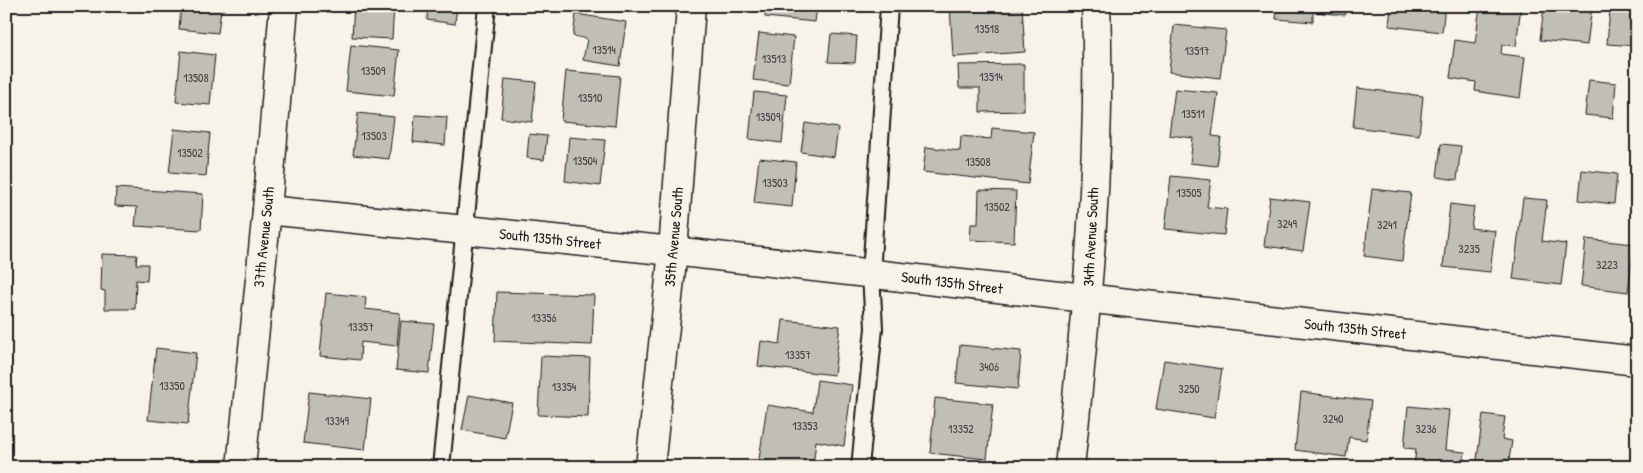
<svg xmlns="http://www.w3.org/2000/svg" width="1643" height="473" font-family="'Patrick Hand',sans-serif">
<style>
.building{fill:#c0beb5;stroke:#1c1c1c}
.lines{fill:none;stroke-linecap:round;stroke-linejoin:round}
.lane-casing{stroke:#1c1c1c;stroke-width:20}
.street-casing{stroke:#1c1c1c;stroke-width:31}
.lane{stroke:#f7f3e8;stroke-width:16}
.street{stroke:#f7f3e8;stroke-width:28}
.labels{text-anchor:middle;stroke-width:4.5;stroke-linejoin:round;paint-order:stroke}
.number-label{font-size:12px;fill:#454442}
.street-label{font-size:15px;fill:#1c1c1c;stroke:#f7f3e8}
</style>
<rect width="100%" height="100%" fill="#f7f3e8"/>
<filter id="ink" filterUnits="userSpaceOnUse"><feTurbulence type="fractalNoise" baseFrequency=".02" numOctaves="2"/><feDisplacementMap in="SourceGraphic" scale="10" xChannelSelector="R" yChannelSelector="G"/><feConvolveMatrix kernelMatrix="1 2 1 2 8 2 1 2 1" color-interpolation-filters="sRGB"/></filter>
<g filter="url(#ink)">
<g class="building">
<polygon points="181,6 224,6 224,10 221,10 218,33 179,29"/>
<polygon points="354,6 394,6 392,39 352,37"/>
<polygon points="428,6 457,6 455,24 427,20"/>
<polygon points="766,6 817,6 815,22 765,17"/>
<polygon points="950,6 1022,6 1025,52 953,57"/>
<polygon points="1277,6 1346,6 1345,15 1313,12 1313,22 1276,19"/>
<polygon points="1391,6 1445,6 1442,32 1389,26"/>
<polygon points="1480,6 1521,6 1516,46 1502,45 1501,54 1525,57 1520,98 1475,91 1476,82 1450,78 1455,40 1475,43"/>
<polygon points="1544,6 1592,6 1587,45 1540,40"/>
<polygon points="1610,9 1637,11 1637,46 1607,44"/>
<polygon points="576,14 626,22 620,66 583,60 587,39 573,36"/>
<polygon points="1174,25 1226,30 1220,78 1169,72"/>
<polygon points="759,33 794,37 789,84 753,80"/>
<polygon points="831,34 857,36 855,63 828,62"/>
<polygon points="351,45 399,50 394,96 346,91"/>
<polygon points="181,51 215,55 210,105 176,102"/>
<polygon points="1024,64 1024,111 980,112 980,88 959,88 958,65"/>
<polygon points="566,71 620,76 615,126 561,121"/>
<polygon points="505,79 536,82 532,122 501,118"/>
<polygon points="1589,80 1616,83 1613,118 1585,115"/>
<polygon points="1357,88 1423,96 1419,135 1353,127"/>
<polygon points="1175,89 1218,93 1212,136 1221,137 1217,166 1190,163 1193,138 1169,135"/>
<polygon points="754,92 787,95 782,143 749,139"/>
<polygon points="358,113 394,117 389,159 353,155"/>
<polygon points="415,115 447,117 445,145 413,142"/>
<polygon points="805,123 838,128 834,157 801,152"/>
<polygon points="992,128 1034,132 1028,184 923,172 926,147 960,151 961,136 991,139"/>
<polygon points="174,129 210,133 206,176 169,173"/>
<polygon points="529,134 547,136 544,160 527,158"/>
<polygon points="569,137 605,140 600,186 565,181"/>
<polygon points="1441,144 1461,146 1457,180 1437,177"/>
<polygon points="759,158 796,162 792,207 754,203"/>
<polygon points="1582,170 1617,174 1614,204 1579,200"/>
<polygon points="1171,176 1211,180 1207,207 1227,209 1224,235 1165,229"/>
<polygon points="116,188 203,194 201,230 135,226 137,207 115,206"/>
<polygon points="1372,189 1411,193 1402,261 1364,256"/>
<polygon points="979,190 1016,191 1014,242 970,240 971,224 978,224"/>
<polygon points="1270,197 1310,202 1303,251 1264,246"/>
<polygon points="1523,198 1547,200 1542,241 1566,244 1561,285 1513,279"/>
<polygon points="1450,204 1474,207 1471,228 1495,231 1490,272 1443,267"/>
<polygon points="1586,239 1634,244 1628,292 1581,286"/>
<polygon points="102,254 137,255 136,264 148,264 147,281 136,280 135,309 105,309 105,291 101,290"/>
<polygon points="497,292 594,295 592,345 495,341"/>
<polygon points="326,293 366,297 365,309 400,313 397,346 361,342 360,360 320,356"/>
<polygon points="783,320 840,326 834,375 758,366 761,341 780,344"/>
<polygon points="401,321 434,324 429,373 396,370"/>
<polygon points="960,345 1021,351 1018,389 956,383"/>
<polygon points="156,348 196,353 188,424 148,420"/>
<polygon points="541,356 590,358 588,417 538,415"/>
<polygon points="1164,360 1222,369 1214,418 1156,409"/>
<polygon points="817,380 852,385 844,446 816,441 813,467 758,466 767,405 813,412"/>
<polygon points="309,392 371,399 365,450 303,443"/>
<polygon points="1301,392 1371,401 1366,440 1349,437 1346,457 1295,450"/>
<polygon points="469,395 512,403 505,438 462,430"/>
<polygon points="935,398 993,404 987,459 930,453"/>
<polygon points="1408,406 1449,410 1445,450 1465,452 1463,467 1414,467 1416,449 1404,448"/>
<polygon points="1483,414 1505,417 1502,439 1512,441 1509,460 1503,459 1502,467 1476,467"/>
<polygon points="312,464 343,467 311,467"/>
</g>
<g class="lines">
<defs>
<g id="lane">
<polyline points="441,467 487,6"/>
<polyline points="860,467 874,328 871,274 889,6"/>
</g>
<g id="street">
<polyline points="267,210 673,251 1637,361"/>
<polyline points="241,467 267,210 284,6"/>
<polyline points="650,467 673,251 691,6"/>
<path d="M1070,467C1086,314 1102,160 1096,6"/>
</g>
</defs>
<use href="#lane" class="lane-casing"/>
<use href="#street" class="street-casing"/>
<use href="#lane" class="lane"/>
<use href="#street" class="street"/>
</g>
</g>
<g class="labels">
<g class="number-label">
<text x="987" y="33">13518</text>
<text x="604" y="54">13514</text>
<text x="1197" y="55">13517</text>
<text x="774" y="63">13513</text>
<text x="373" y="75">13509</text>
<text x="991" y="81">13514</text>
<text x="196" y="82">13508</text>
<text x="590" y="102">13510</text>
<text x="1193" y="118">13511</text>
<text x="768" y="121">13509</text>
<text x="374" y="140">13503</text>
<text x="190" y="157">13502</text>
<text x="585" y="165">13504</text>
<text x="978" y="166">13508</text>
<text x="775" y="187">13503</text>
<text x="1189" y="197">13505</text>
<text x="997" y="211">13502</text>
<text x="1287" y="228">3249</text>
<text x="1387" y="229">3241</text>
<text x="1469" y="253">3235</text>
<text x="1607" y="269">3223</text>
<text x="544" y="322">13356</text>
<text x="361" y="331">13357</text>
<text x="798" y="359">13357</text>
<text x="989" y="371">3406</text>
<text x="172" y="390">13350</text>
<text x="564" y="391">13354</text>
<text x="1189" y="393">3250</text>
<text x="1333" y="423">3240</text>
<text x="337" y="425">13349</text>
<text x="805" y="430">13353</text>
<text x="961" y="433">13352</text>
<text x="1426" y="433">3236</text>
</g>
<g class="street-label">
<text transform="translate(264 237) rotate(-84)" y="5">37th Avenue South</text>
<text transform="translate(674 237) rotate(-85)" y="5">35th Avenue South</text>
<text transform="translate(1091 237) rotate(-87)" y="5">34th Avenue South</text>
<text transform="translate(550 239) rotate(6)" y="5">South 135th Street</text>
<text transform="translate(952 283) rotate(7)" y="5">South 135th Street</text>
<text transform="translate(1355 329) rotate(6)" y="5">South 135th Street</text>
</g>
</g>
<rect width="1643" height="473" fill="none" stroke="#f7f3e8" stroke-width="25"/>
<rect x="12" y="12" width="1618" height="448" fill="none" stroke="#1c1c1c" stroke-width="2" filter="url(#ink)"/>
</svg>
